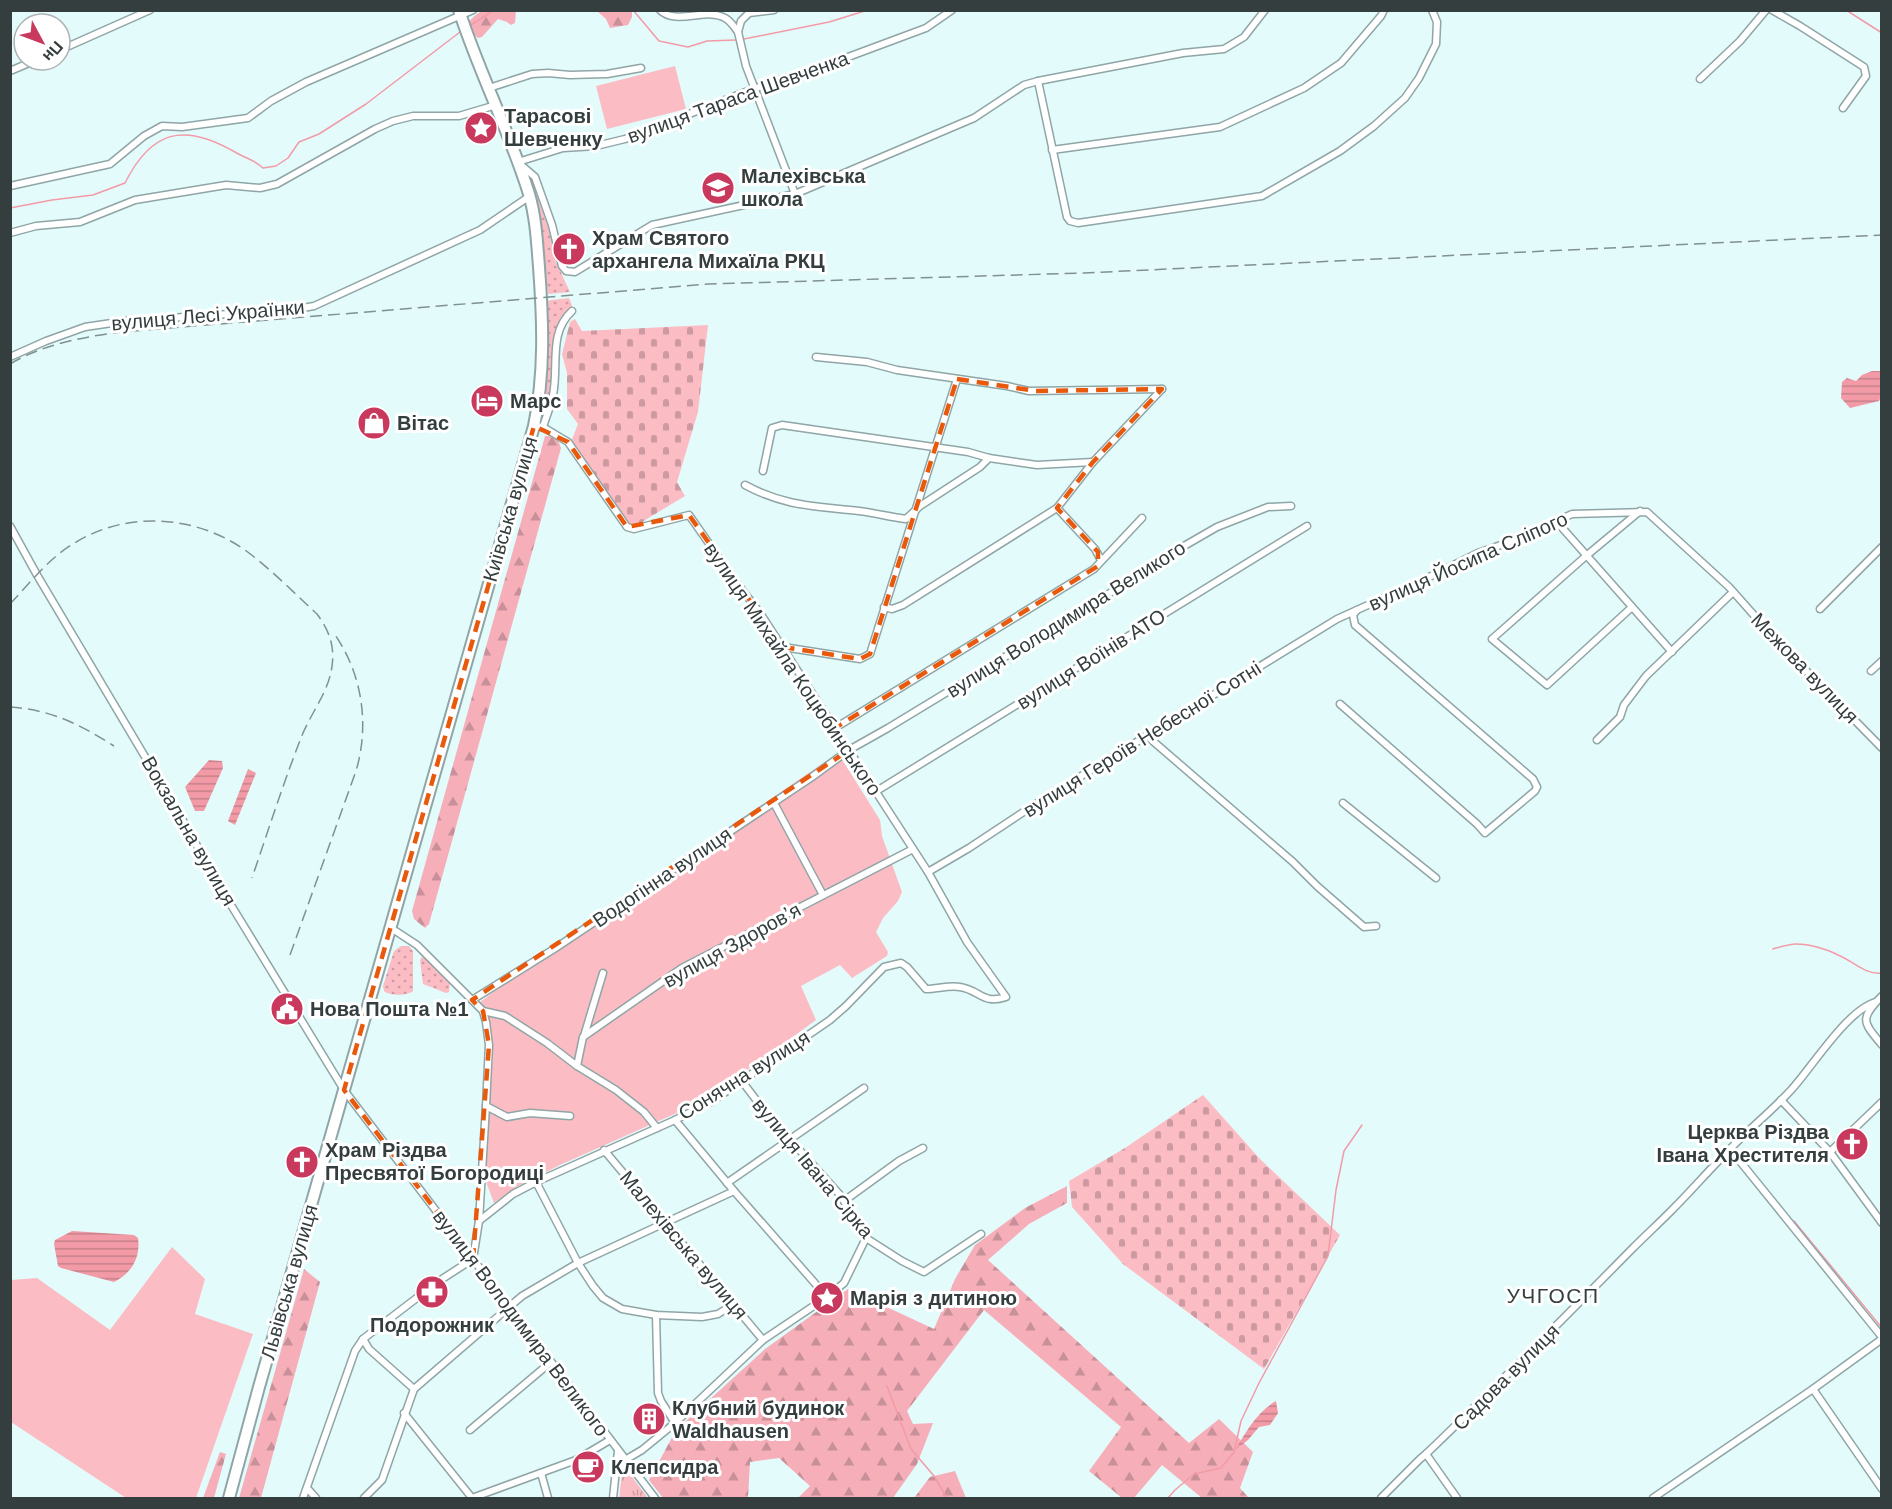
<svg xmlns="http://www.w3.org/2000/svg" width="1892" height="1509" font-family="Helvetica,sans-serif">
<style>
.grass{fill:url(#grass-dots)}
.forest{fill:url(#forest-firs)}
.cemetery{fill:url(#cemetery-stones)}
.park{fill:url(#park-tufts)}
.garden{fill:#fcbcc4}
.water{fill:url(#water-rules)}
.lines{fill:none;stroke-linecap:round;stroke-linejoin:round}
.stream{stroke:#f29ba7;stroke-width:1.5}
.street-casing{stroke:#8fa5a6;stroke-width:9}
.highway-casing{stroke:#8fa5a6;stroke-width:14}
.street{stroke:#fff;stroke-width:6}
.highway{stroke:#fff;stroke-width:10}
.rail{stroke:#819091;stroke-width:1.5;stroke-dasharray:12 6;stroke-linecap:butt}
.marked{fill:none;stroke:#e8590c;stroke-width:4.5;stroke-dasharray:12 8;stroke-linejoin:round}
.labels{text-anchor:middle;stroke-width:6;stroke-linejoin:round;paint-order:stroke}
.street-label{font-size:20px;fill:#353e3e;stroke:#fff}
.poi-label{font-size:20px;font-weight:bold;fill:#353e3e;stroke:#fff;text-anchor:start}
.neighbourhood-label{font-size:21px;letter-spacing:1.5px;fill:#353e3e;stroke:#fff}
</style>
<defs>
<pattern id="grass-dots" width="8" height="8" patternUnits="userSpaceOnUse" patternTransform="scale(1.5)"><rect width="8" height="8" fill="#fcbcc4"/><path d="M2 2h.1M6 6h.1" fill="none" stroke="#cd9aa1" stroke-width="1.8" stroke-linecap="round"/></pattern>
<pattern id="forest-firs" width="22" height="20" patternUnits="userSpaceOnUse" patternTransform="scale(1.5)"><rect width="22" height="20" fill="#f6afb9"/><path d="M5 1l3.5 6h-7zM16 11l3.5 6h-7z" fill="#c89098"/></pattern>
<pattern id="cemetery-stones" width="16" height="16" patternUnits="userSpaceOnUse" patternTransform="scale(1.5)"><rect width="16" height="16" fill="#fcbcc4"/><path d="M2 7V4a2 2 0 0 1 4 0v3zM10 15v-3a2 2 0 0 1 4 0v3z" fill="#cd9aa1"/></pattern>
<pattern id="park-tufts" width="24" height="20" patternUnits="userSpaceOnUse" patternTransform="scale(1.5)"><rect width="24" height="20" fill="#fcbcc4"/><path d="M3 7l-1-3M5 7V3M7 7l1-3M15 17l-1-3M17 17v-4M19 17l1-3" fill="none" stroke="#cd9aa1"/></pattern>
<pattern id="water-rules" width="6" height="5" patternUnits="userSpaceOnUse" patternTransform="scale(1.5)"><rect width="6" height="5" fill="#f29ba7"/><path d="M0 2.5h6" fill="none" stroke="#c58089"/></pattern>
</defs>
<rect width="100%" height="100%" fill="#e4fbfc"/>
<g class="grass">
<polygon points="533,184 549,230 556,262 570,292 548,294 543,242"/>
<polygon points="569,298 572,305 571,309 561,317 557,327 554,338 550,399 542,421 547,359 544,301"/>
<path d="M401,946H409L413,951V991C407,996 390,996 384,991L383,986L394,951Z"/>
<polygon points="422,957 425,958 450,983 449,992 446,993 423,984 420,960"/>
</g>
<g class="forest">
<path d="M482,11H516L515,23L511,25L507,22L498,19L482,37L478,38C464,25 467,20 482,11Z"/>
<polygon points="597,11 632,11 632,17 628,25 610,28 606,19"/>
<polygon points="545,436 549,436 558,440 561,448 429,924 425,928 414,919 412,911"/>
<polygon points="1067,1186 1067,1203 1029,1224 988,1260 1189,1443 1219,1419 1253,1452 1240,1488 1249,1498 1202,1498 1162,1465 1134,1498 1122,1498 1089,1471 1121,1427 984,1310 907,1411 913,1424 933,1423 917,1464 893,1498 798,1498 810,1486 779,1458 750,1462 748,1498 663,1498 649,1480 676,1430 765,1349 848,1289 934,1329 955,1279 975,1245 1025,1208"/>
<polygon points="304,1269 320,1282 261,1498 239,1498"/>
<polygon points="220,1452 226,1454 214,1498 203,1498"/>
<polygon points="955,1471 966,1498 914,1498 930,1477"/>
</g>
<g class="cemetery">
<polygon points="575,319 582,331 708,325 698,412 677,482 685,496 637,525 630,525 571,442 578,424 567,409 567,373 562,354 570,322"/>
<polygon points="1203,1095 1260,1159 1340,1235 1264,1369 1123,1264 1072,1207 1069,1181 1125,1148"/>
</g>
<polygon class="park" points="623,1465 648,1498 619,1498"/>
<g class="garden">
<polygon points="675,66 686,109 607,129 596,86"/>
<path d="M838,753L880,820L882,836L902,892L898,901L883,918L876,932L888,952L887,956L852,978L840,965L801,986L816,1020L706,1100L560,1165L518,1186L494,1203L485,1179L493,1052C492,1034 489,1018 480,1002L576,931Z"/>
<polygon points="172,1247 205,1279 195,1314 253,1334 196,1498 126,1498 11,1422 11,1280 37,1278 110,1330"/>
</g>
<g class="water">
<polygon points="1872,371 1881,371 1881,397 1879,401 1850,408 1841,398 1842,382 1847,378 1856,381 1862,375"/>
<polygon points="209,760 222,761 223,768 204,811 195,811 185,787"/>
<polygon points="248,769 256,773 235,825 228,821"/>
<path d="M72,1231L134,1235L138,1238C141,1257 131,1274 114,1282L61,1268L58,1266L54,1244L55,1240Z"/>
<path d="M1276,1401L1278,1413L1270,1425L1259,1427L1248,1440L1234,1451C1246,1433 1256,1412 1276,1401Z"/>
</g>
<g class="lines">
<g class="stream">
<polyline points="633,10 659,41 688,47 707,41 736,40"/>
<polyline points="1846,10 1882,33"/>
<polyline points="471,25 494,10"/>
<polyline points="744,39 829,22 868,10"/>
<path d="M10,208L52,200L93,195L125,183C152,129 185,123 235,152C245,158 255,160 263,168L276,166L288,158L299,142L319,134L366,104L460,32"/>
<path d="M1773,949C1780,947 1789,944 1796,944C1809,944 1827,949 1838,955C1853,961 1865,975 1882,973"/>
<polyline points="1794,1221 1882,1328"/>
<polyline points="887,1386 911,1449 934,1476 947,1498"/>
<polyline points="1168,1498 1175,1490 1194,1474 1221,1468 1234,1452 1241,1421 1259,1383 1328,1256 1336,1190 1344,1151 1362,1125"/>
</g>
<defs>
<g id="street">
<path d="M660,10C676,26 707,7 725,18C731,21 734,27 738,32"/>
<polyline points="774,10 749,13 741,21 738,32 746,66 795,194"/>
<polyline points="1772,10 1800,26 1864,67 1866,76 1843,108"/>
<polyline points="60,50 150,10"/>
<polyline points="10,71 36,60"/>
<polyline points="1700,79 1740,41 1766,10"/>
<polyline points="1038,81 1067,217 1070,221 1078,223 1262,196 1340,151 1374,126 1405,98 1419,78 1436,44 1437,22 1432,10"/>
<polyline points="489,88 532,74 548,73 570,75 607,74 641,68"/>
<polyline points="1052,150 1220,127 1304,88 1341,63 1381,16 1384,10"/>
<polyline points="518,162 563,148 596,146 625,139 756,88 840,60 926,28 952,10"/>
<polyline points="521,165 535,177 552,225 562,266 566,271 575,272 652,225 795,194 974,118 1024,85 1038,81 1183,53 1224,49 1244,37 1265,10"/>
<polyline points="10,186 110,164 144,136 162,126 182,127 248,118 271,101 306,82 473,10"/>
<polyline points="10,233 36,226 80,222 135,200 226,185 260,188 277,184 375,129 393,121 413,116 459,116 496,105"/>
<polyline points="10,357 46,341 85,327 125,321 291,310 314,306 480,230 530,196"/>
<polyline points="816,357 867,362 897,370 1007,386 1029,391 1162,389"/>
<path d="M543,427C546,417 551,406 553,395C559,366 548,333 572,311"/>
<polyline points="763,471 772,428 782,425 968,452 989,458 1037,465 1093,462"/>
<path d="M745,485C786,507 816,506 859,511C875,513 890,517 906,519L920,506L980,467L989,458"/>
<polyline points="1057,508 1095,549 1101,560"/>
<polyline points="1557,522 1672,652"/>
<polyline points="10,526 37,575 182,819 220,887 344,1090 655,1498"/>
<polyline points="884,607 892,609 903,605 1057,508 1093,462 1162,389"/>
<polyline points="1632,607 1547,685 1492,639 1586,556 1640,511"/>
<polyline points="1820,609 1882,547"/>
<polyline points="783,647 860,659 870,654 957,379"/>
<polyline points="1871,671 1882,661"/>
<polyline points="1340,704 1477,824 1485,833 1535,791 1537,787 1533,779 1355,625 1353,615 1357,610"/>
<polyline points="835,728 1094,569 1142,518"/>
<polyline points="1147,736 1293,862 1317,886 1364,927 1376,926"/>
<polyline points="1597,740 1620,717 1624,705 1646,676 1733,592"/>
<polyline points="875,792 1307,526"/>
<polyline points="774,803 823,895"/>
<polyline points="1343,803 1436,878"/>
<polyline points="928,872 969,848 1034,805 1337,619 1419,582 1478,553 1518,539 1572,514 1647,512 1729,587 1776,640 1882,748"/>
<path d="M1882,996C1859,1019 1863,1022 1882,1045"/>
<polyline points="472,1000 554,949 812,777 849,750 888,728 1123,585 1165,557 1217,527 1268,507 1291,506"/>
<polyline points="483,1011 505,1016 547,1043 577,1066 616,1090 644,1112 657,1128"/>
<polyline points="584,1036 603,973"/>
<polyline points="577,1066 583,1037 682,968 913,849"/>
<polyline points="741,1080 767,1114 841,1196 866,1238 902,1261 924,1272 981,1234"/>
<polyline points="1781,1100 1830,1152 1882,1223"/>
<polyline points="486,1106 507,1117 530,1113 570,1116"/>
<polyline points="675,1120 734,1191 827,1297"/>
<polyline points="1730,1149 1882,1337"/>
<polyline points="604,1150 763,1340"/>
<polyline points="1830,1152 1882,1102"/>
<polyline points="536,1182 578,1263 593,1286 603,1298 622,1309 656,1315 702,1317 718,1314 734,1304"/>
<polyline points="727,1183 864,1088"/>
<polyline points="844,1201 899,1161 923,1148"/>
<path d="M479,1221L513,1194L536,1182L675,1120L711,1102L830,1020L846,1006L884,967L901,963L907,967L926,989C937,989 949,985 960,987C980,990 983,1005 1006,997L967,942L928,872L760,613L736,582L689,515L634,529L627,527L568,442L543,427L534,426"/>
<polyline points="656,1315 658,1393 661,1401 675,1423"/>
<polyline points="363,1339 369,1349 414,1389"/>
<polyline points="1813,1389 1882,1489"/>
<polyline points="404,1413 472,1498"/>
<polyline points="470,1430 551,1362"/>
<polyline points="1426,1454 1457,1498"/>
<polyline points="625,1460 642,1450 675,1423 763,1340 827,1297 844,1283 866,1238"/>
<polyline points="541,1473 548,1498"/>
<polyline points="307,1488 316,1498"/>
<polyline points="303,1498 355,1351 363,1339 439,1281 473,1259 479,1221 486,1106 489,1045 486,1022 483,1011 417,945 391,928"/>
<polyline points="364,1498 382,1480 414,1389 522,1296 578,1263 734,1191"/>
<polyline points="472,1498 576,1460 610,1440"/>
<polyline points="613,1498 618,1451"/>
<path d="M1381,1498L1420,1459L1426,1454C1496,1387 1564,1318 1632,1249C1645,1236 1658,1224 1671,1211C1691,1191 1710,1169 1730,1149C1750,1128 1773,1110 1792,1089C1812,1067 1848,1009 1876,1002"/>
<polyline points="1653,1498 1813,1389 1882,1339"/>
</g>
<path id="highway" d="M229,1498L259,1387L534,426C545,373 543,321 539,267C537,242 536,218 529,194C510,132 479,73 459,10"/>
</defs>
<use href="#street" class="street-casing"/>
<use href="#highway" class="highway-casing"/>
<use href="#street" class="street"/>
<use href="#highway" class="highway"/>
<g class="rail">
<path d="M10,364C44,344 83,337 121,332L709,284L1084,273L1882,235"/>
<path d="M10,604C30,583 48,559 73,544C126,510 195,515 245,550C271,569 294,593 317,614C329,630 335,646 332,666C329,692 310,714 301,738C283,784 268,831 252,878"/>
<path d="M10,707C52,710 79,724 114,746"/>
<path d="M290,955L356,771C370,724 362,672 333,632"/>
</g>
</g>
<path class="marked" d="M957,379L1036,391L1162,389L1093,462L1057,508L1098,552V566L835,728L849,750L472,1000L483,1011L489,1045L473,1259L344,1090L534,426L568,442L627,527L689,515L783,647L860,659L870,654Z"/>
<defs>
<symbol id="sight-disc" viewBox="-11 -11 22 22"><circle r="9.5" fill="#c8395d" stroke="#fff"/><path d="M0-6L1.8-2.2L6-1.7L2.9 1.2L3.7 5.4L0 3.3L-3.7 5.4L-2.9 1.2L-6-1.7L-1.8-2.2Z" fill="#fff"/></symbol>
<symbol id="school-disc" viewBox="-11 -11 22 22"><circle r="9.5" fill="#c8395d" stroke="#fff"/><path d="M0-5L7-2L0 1L-7-2ZM-4 1L0 2.5L4 1V4Q0 6-4 4Z" fill="#fff"/></symbol>
<symbol id="church-disc" viewBox="-11 -11 22 22"><circle r="9.5" fill="#c8395d" stroke="#fff"/><path d="M-1.2-6h2.4v3.5h3.3v2.4h-3.3V6h-2.4V-.1h-3.3v-2.4h3.3Z" fill="#fff"/></symbol>
<symbol id="hotel-disc" viewBox="-11 -11 22 22"><circle r="9.5" fill="#c8395d" stroke="#fff"/><path d="M-6-4.5h1.5V1H6V5H4.5V3h-9V5H-6ZM-4 0a1.8 1.8 0 1 1 3.6 0ZM.5 0V-2.5h3Q6-2.5 6 0Z" fill="#fff"/></symbol>
<symbol id="shop-disc" viewBox="-11 -11 22 22"><circle r="9.5" fill="#c8395d" stroke="#fff"/><path d="M-5-2.5h2.3a2.7 3.5 0 0 1 5.4 0H5L5.5 6h-11ZM-1.5-2.5h3a1.5 2.3 0 0 0-3 0Z" fill="#fff"/></symbol>
<symbol id="civic-disc" viewBox="-11 -11 22 22"><circle r="9.5" fill="#c8395d" stroke="#fff"/><path d="M-.6-6.5H3V-4.5H.6V-3L4-1V1h2V6H-6V1h2V-1L-.6-3ZM-1.2 2.5V6h2.4V2.5Z" fill="#fff"/></symbol>
<symbol id="pharmacy-disc" viewBox="-11 -11 22 22"><circle r="9.5" fill="#c8395d" stroke="#fff"/><path d="M-2-6h4v4h4v4h-4v4h-4v-4h-4v-4h4Z" fill="#fff"/></symbol>
<symbol id="building-disc" viewBox="-11 -11 22 22"><circle r="9.5" fill="#c8395d" stroke="#fff"/><path d="M-4-6H4V6H1V3H-1V6H-4ZM-2.5-4.3h1.7v1.8h-1.7ZM.8-4.3h1.7v1.8H.8ZM-2.5-1h1.7V.8h-1.7ZM.8-1h1.7V.8H.8Z" fill="#fff"/></symbol>
<symbol id="cafe-disc" viewBox="-11 -11 22 22"><circle r="9.5" fill="#c8395d" stroke="#fff"/><path d="M-5.5-4.5H6V0H3Q3 3.5 0 3.5H-2.5Q-5.5 3.5-5.5 0ZM3-3.2v2h1.7v-2ZM-6 4.5H4V6H-6Z" fill="#fff"/></symbol>
</defs>
<g fill-rule="evenodd">
<use href="#sight-disc" x="462" y="109" width="38" height="38"/>
<use href="#school-disc" x="699" y="169" width="38" height="38"/>
<use href="#church-disc" x="550" y="230" width="38" height="38"/>
<use href="#hotel-disc" x="468" y="382" width="38" height="38"/>
<use href="#shop-disc" x="355" y="404" width="38" height="38"/>
<use href="#civic-disc" x="268" y="990" width="38" height="38"/>
<use href="#church-disc" x="1833" y="1125" width="38" height="38"/>
<use href="#church-disc" x="283" y="1143" width="38" height="38"/>
<use href="#pharmacy-disc" x="413" y="1273" width="38" height="38"/>
<use href="#sight-disc" x="808" y="1279" width="38" height="38"/>
<use href="#building-disc" x="630" y="1400" width="38" height="38"/>
<use href="#cafe-disc" x="569" y="1448" width="38" height="38"/>
</g>
<g class="labels">
<g class="street-label">
<text transform="translate(738 97) rotate(-20)" y="7">вулиця Тараса Шевченка</text>
<text transform="translate(208 315) rotate(-5)" y="7">вулиця Лесі Українки</text>
<text transform="translate(510 509) rotate(-74)" y="7">Київська вулиця</text>
<text transform="translate(1468 561) rotate(-24)" y="7">вулиця Йосипа Сліпого</text>
<text transform="translate(1066 619) rotate(-32)" y="7">вулиця Володимира Великого</text>
<text transform="translate(1091 659) rotate(-32)" y="7">вулиця Воїнів АТО</text>
<text transform="translate(1805 668) rotate(46)" y="7">Межова вулиця</text>
<text transform="translate(793 669) rotate(56)" y="7">вулиця Михайла Коцюбинського</text>
<text transform="translate(1142 739) rotate(-32)" y="7">вулиця Героїв Небесної Сотні</text>
<text transform="translate(189 831) rotate(60)" y="7">Вокзальна вулиця</text>
<text transform="translate(662 877) rotate(-34)" y="7">Водогінна вулиця</text>
<text transform="translate(732 945) rotate(-29)" y="7">вулиця Здоровʼя</text>
<text transform="translate(744 1075) rotate(-32)" y="7">Сонячна вулиця</text>
<text transform="translate(813 1168) rotate(50)" y="7">вулиця Івана Сірка</text>
<text transform="translate(684 1245) rotate(50)" y="7">Малехівська вулиця</text>
<text transform="translate(289 1282) rotate(-74)" y="7">Львівська вулиця</text>
<text transform="translate(521 1323) rotate(53)" y="7">вулиця Володимира Великого</text>
<text transform="translate(1506 1377) rotate(-45)" y="7">Садова вулиця</text>
</g>
<g class="poi-label">
<text x="504" y="123">Тарасові<tspan x="504" dy="23">Шевченку</tspan></text>
<text x="741" y="183">Малехівська<tspan x="741" dy="23">школа</tspan></text>
<text x="592" y="245">Храм Святого<tspan x="592" dy="23">архангела Михаїла РКЦ</tspan></text>
<text x="510" y="408">Марс</text>
<text x="397" y="430">Вітас</text>
<text x="310" y="1016">Нова Пошта №1</text>
<text x="1829" y="1139" text-anchor="end">Церква Різдва<tspan x="1829" dy="23">Івана Хрестителя</tspan></text>
<text x="325" y="1157">Храм Різдва<tspan x="325" dy="23">Пресвятої Богородиці</tspan></text>
<text x="850" y="1305">Марія з дитиною</text>
<text x="432" y="1332" text-anchor="middle">Подорожник</text>
<text x="672" y="1415">Клубний будинок<tspan x="672" dy="23">Waldhausen</tspan></text>
<text x="611" y="1474">Клепсидра</text>
</g>
<g class="neighbourhood-label">
<text x="1553" y="1303">УЧГОСП</text>
</g>
</g>
<rect width="1892" height="1509" fill="none" stroke="#353e3e" stroke-width="24"/>
<g transform="translate(42 42) rotate(131)"><circle r="28" fill="#ffffff" stroke="#aeb2b2" stroke-width="1.5"/>
<path d="M0-4.5L10 22L0 15L-10 22Z" fill="#c8395d"/>
<text y="-9" font-size="16" font-weight="bold" text-anchor="middle" fill="#353e3e">Пн</text>
</g>
</svg>
